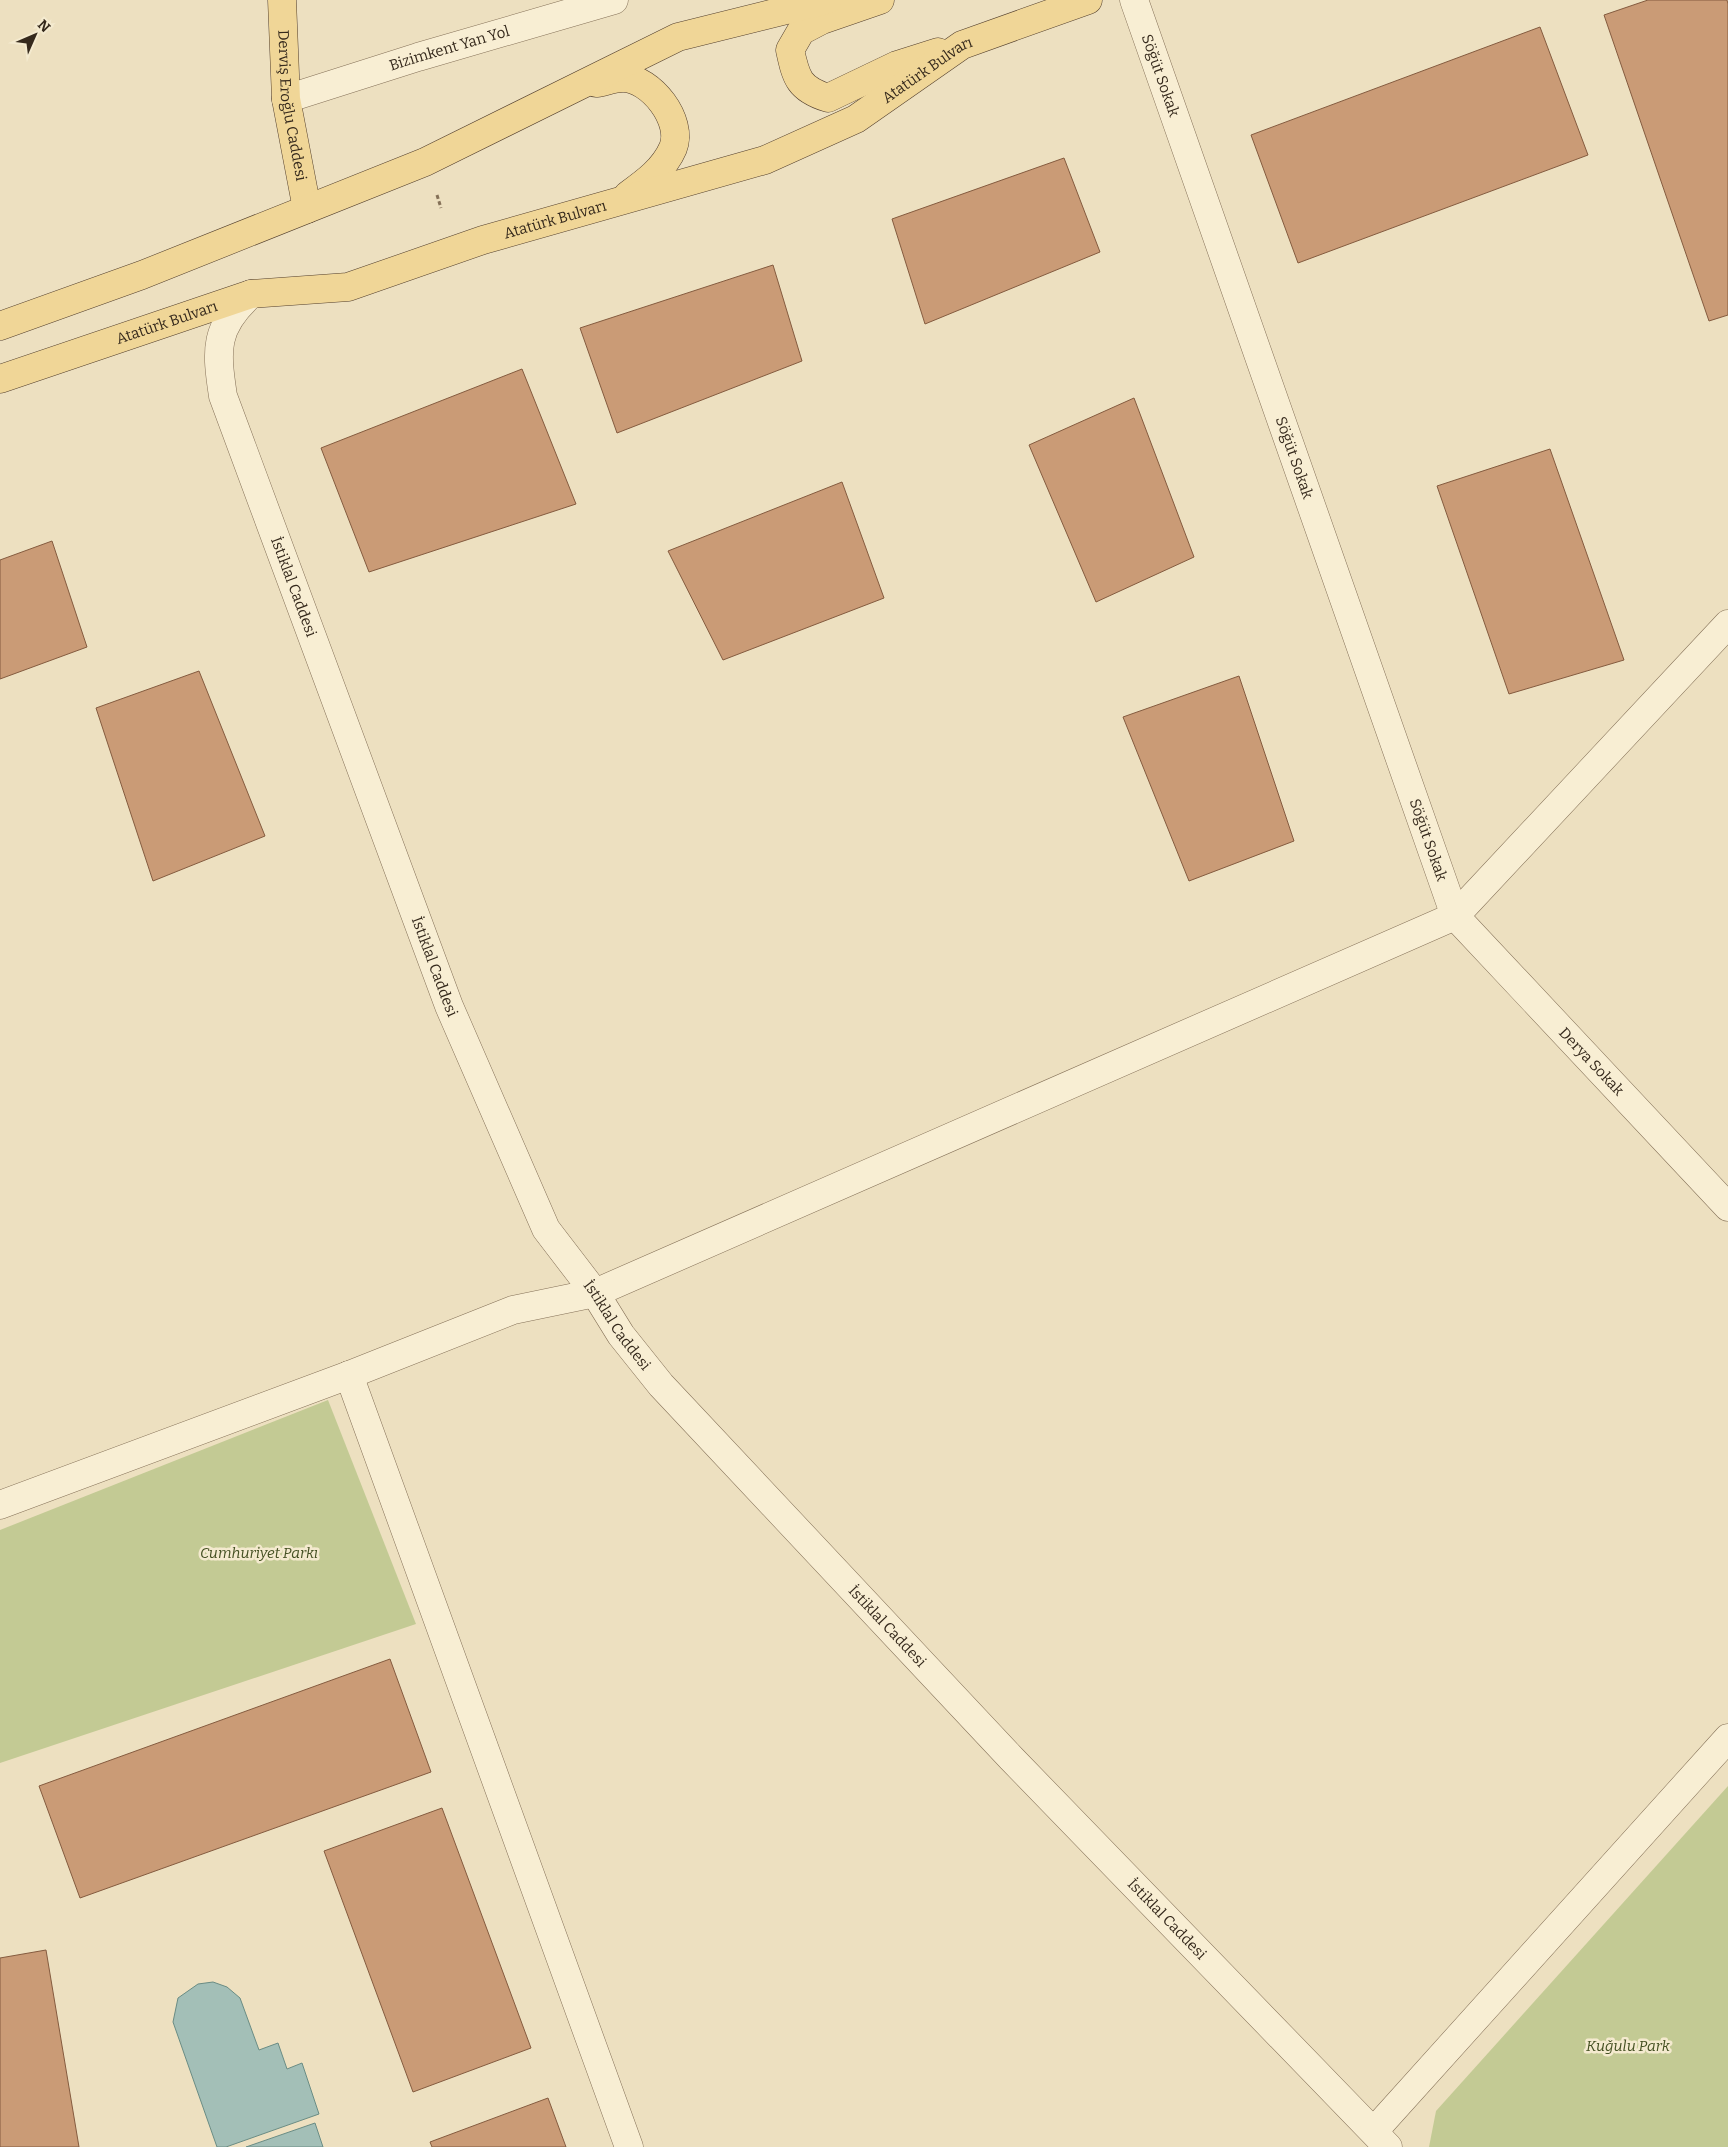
<svg xmlns="http://www.w3.org/2000/svg" width="1728" height="2147" font-family="Bitter,serif">
<style>
.green{fill:#c3ca94}
.water{fill:#a3bfb7;stroke:#6a8c84}
.building{fill:#ca9b76;stroke:#845b3f}
.lines{fill:none;stroke-linecap:round;stroke-linejoin:round}
.minor-casing{stroke:#857158;stroke-width:29}
.major-casing{stroke:#533f2d;stroke-width:29}
.path{stroke:#857158;stroke-width:3;stroke-dasharray:4 2.5;stroke-linecap:butt}
.minor{stroke:#f8eed3;stroke-width:28}
.major{stroke:#f0d697;stroke-width:28}
.labels{text-anchor:middle;stroke-width:5;stroke-linejoin:round;paint-order:stroke}
.street-label{font-size:15px;fill:#35291c;stroke:#f4eacf}
.park-label{font-size:15px;font-style:italic;fill:#455123;stroke:#f4eacf}
</style>
<rect width="100%" height="100%" fill="#ede0c0"/>
<g class="green">
<polygon points="328,1400 416,1624 0,1763 0,1530"/>
<polygon points="1728,1786 1728,2147 1429,2147 1436,2111"/>
</g>
<g class="water">
<polygon points="213,1982 227,1987 240,1998 259,2050 278,2043 287,2069 302,2063 319,2114 226,2147 217,2147 173,2022 178,1998 198,1984"/>
<polygon points="315,2123 323,2147 246,2147"/>
</g>
<g class="building">
<polygon points="1648,0 1727,0 1728,4 1728,315 1709,321 1604,15"/>
<polygon points="1540,27 1588,155 1298,263 1251,135"/>
<polygon points="1064,158 1100,252 925,324 892,219"/>
<polygon points="773,265 802,361 617,433 580,328"/>
<polygon points="522,369 576,504 369,572 321,448"/>
<polygon points="1134,398 1194,557 1096,602 1029,445"/>
<polygon points="1550,449 1624,660 1509,694 1437,486"/>
<polygon points="842,482 884,598 723,660 668,551"/>
<polygon points="52,541 87,647 0,679 0,560"/>
<polygon points="199,671 265,836 153,881 96,708"/>
<polygon points="1239,676 1294,841 1189,881 1123,717"/>
<polygon points="390,1659 431,1772 80,1898 39,1786"/>
<polygon points="442,1808 531,2048 413,2092 324,1851"/>
<polygon points="46,1950 79,2147 0,2147 0,1958"/>
<polygon points="548,2098 566,2147 432,2147 430,2142"/>
</g>
<g class="lines">
<defs>
<g id="minor">
<path id="s1" d="M1134,0L1455,916L1728,1207"/>
<path id="s2" d="M286,99L418,57L614,0"/>
<path id="s3" d="M251,294C214,327 216,350 223,396L449,1006L546,1229L595,1293L621,1335L661,1385L1011,1758L1388,2147"/>
<polyline points="349,1375 629,2147"/>
<polyline points="0,1505 349,1375 513,1310 595,1293 1455,916 1728,624"/>
<polyline points="1374,2131 1728,1738"/>
</g>
<g id="major">
<path id="s4" d="M282,0L286,99L307,209"/>
<path d="M880,0L822,20L801,31L790,50C796,78 799,89 828,98L897,65L938,52"/>
<path d="M596,83C604,82 614,78 623,78C651,78 684,121 673,148C664,169 646,182 628,195"/>
<polyline points="0,326 142,275 425,162 678,37 827,0"/>
<path id="s5" d="M0,379L251,294L348,287L483,240L765,160L856,119L962,45L1088,0"/>
</g>
</defs>
<use href="#minor" class="minor-casing"/>
<use href="#major" class="major-casing"/>
<polyline class="path" points="437,195 441,208"/>
<use href="#minor" class="minor"/>
<use href="#major" class="major"/>
</g>
<g class="labels">
<g class="street-label">
<text dy="5" stroke="none"><textPath href="#s2" startOffset="171">Bizimkent Yan Yol</textPath></text>
<text dy="5" stroke="none"><textPath href="#s5" startOffset="985">Atatürk Bulvarı</textPath></text>
<text dy="5" stroke="none"><textPath href="#s1" startOffset="80">Söğüt Sokak</textPath></text>
<text dy="5" stroke="none"><textPath href="#s4" startOffset="106">Derviş Eroğlu Caddesi</textPath></text>
<text dy="5" stroke="none"><textPath href="#s5" startOffset="580">Atatürk Bulvarı</textPath></text>
<text dy="5" stroke="none"><textPath href="#s5" startOffset="176">Atatürk Bulvarı</textPath></text>
<text dy="5" stroke="none"><textPath href="#s1" startOffset="485">Söğüt Sokak</textPath></text>
<text dy="5" stroke="none"><textPath href="#s3" startOffset="316">İstiklal Caddesi</textPath></text>
<text dy="5" stroke="none"><textPath href="#s1" startOffset="890">Söğüt Sokak</textPath></text>
<text dy="5" stroke="none"><textPath href="#s3" startOffset="721">İstiklal Caddesi</textPath></text>
<text dy="5" stroke="none"><textPath href="#s1" startOffset="1170">Derya Sokak</textPath></text>
<text dy="5" stroke="none"><textPath href="#s3" startOffset="1126">İstiklal Caddesi</textPath></text>
<text dy="5" stroke="none"><textPath href="#s3" startOffset="1531">İstiklal Caddesi</textPath></text>
<text dy="5" stroke="none"><textPath href="#s3" startOffset="1936">İstiklal Caddesi</textPath></text>
</g>
<g class="park-label">
<text x="259" y="1558">Cumhuriyet Parkı</text>
<text x="1628" y="2051">Kuğulu Park</text>
</g>
</g>
<g transform="translate(35 35) rotate(45)" stroke="#f4eacf" stroke-width="4" paint-order="stroke">
<path d="M0-4L9 19L0 12L-9 19Z" fill="#35291c"/>
<text y="-8" font-size="14" font-weight="bold" text-anchor="middle" fill="#35291c">N</text>
</g>
</svg>
